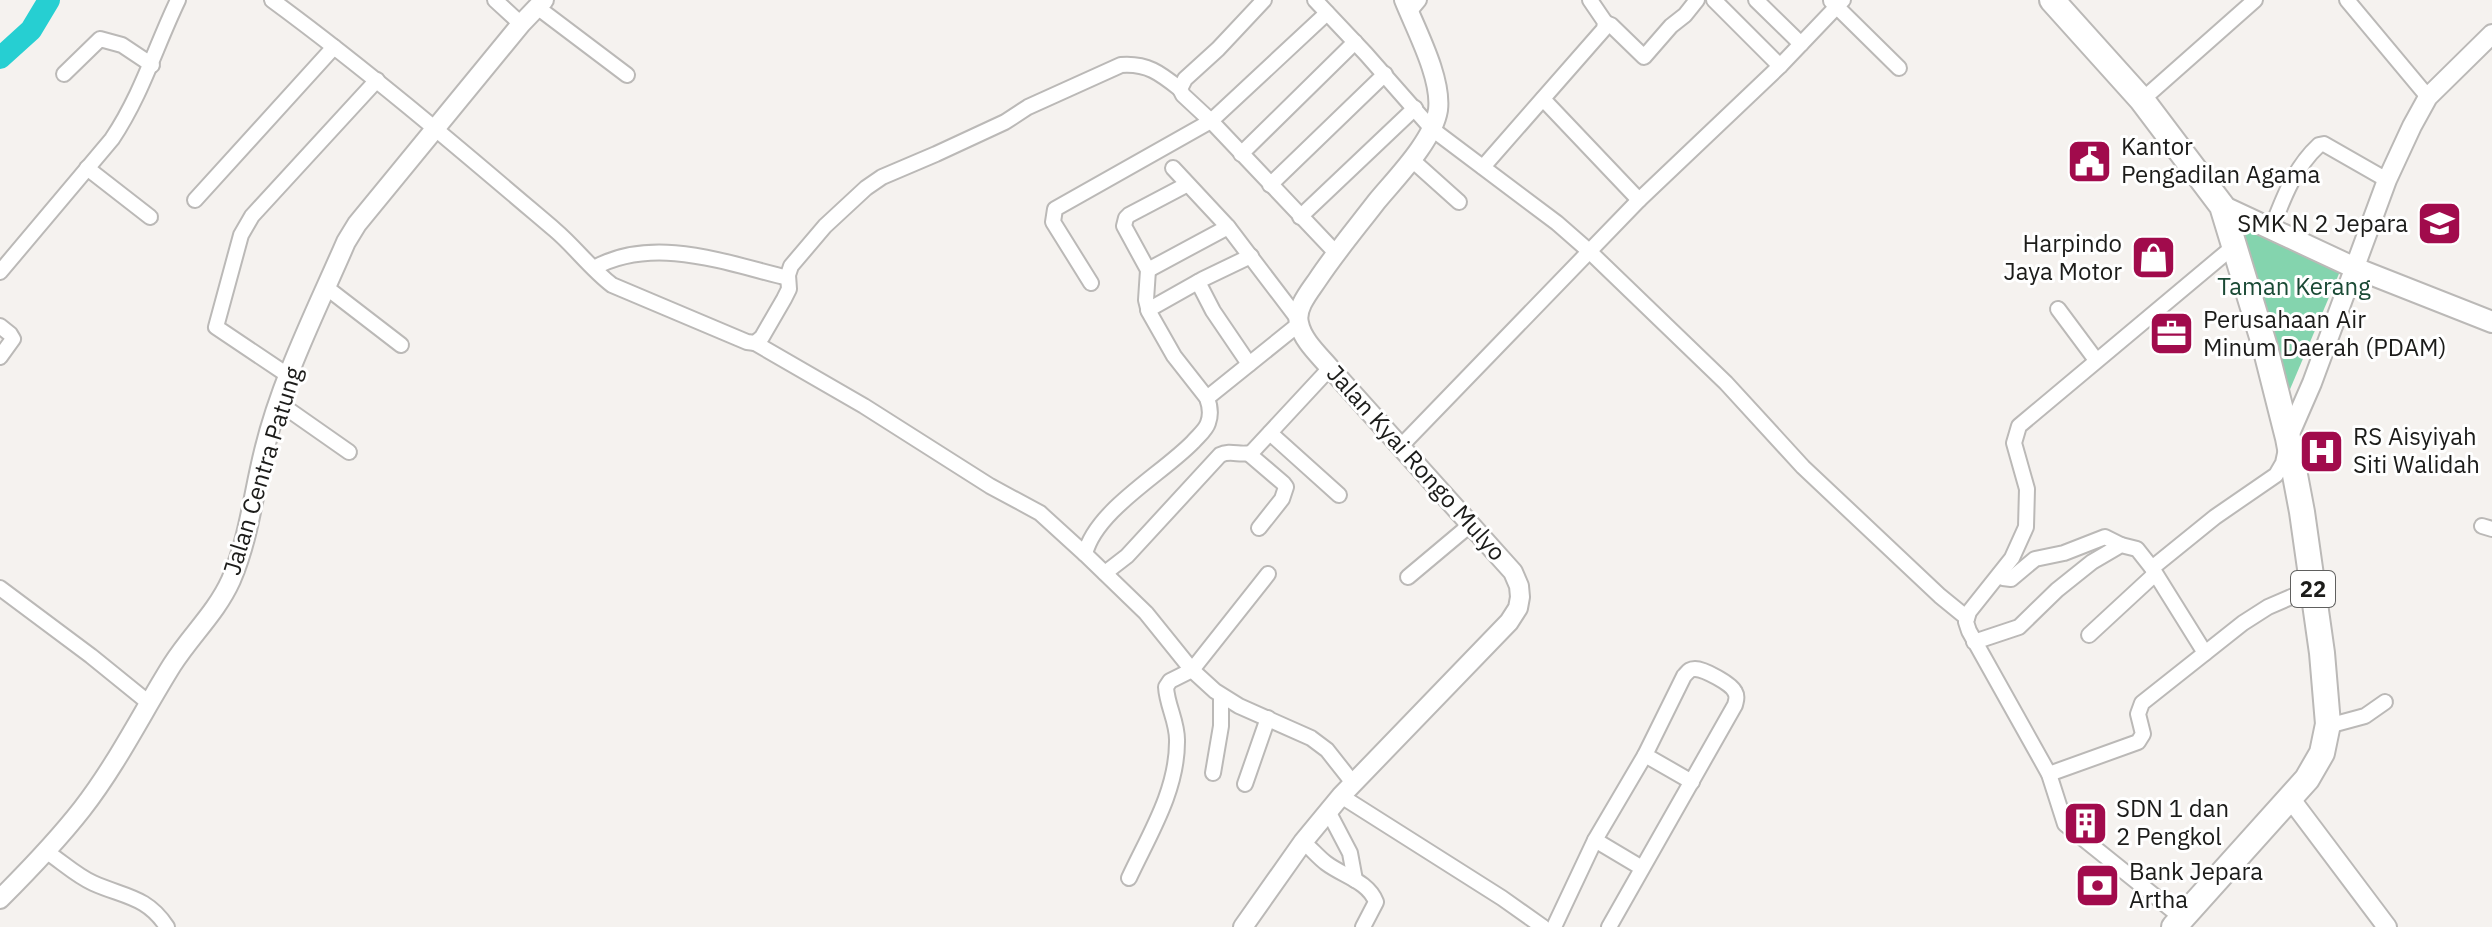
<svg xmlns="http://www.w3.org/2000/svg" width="2492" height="927" font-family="'IBM Plex Sans',sans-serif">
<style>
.green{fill:#84d4ae}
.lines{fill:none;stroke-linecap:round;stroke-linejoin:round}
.river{stroke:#26cfd2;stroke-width:22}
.minor-casing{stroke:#bbb9b7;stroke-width:18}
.tertiary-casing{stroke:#bbb9b7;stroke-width:22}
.secondary-casing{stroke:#bbb9b7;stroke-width:24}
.trunk-casing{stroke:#bbb9b7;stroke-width:28}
.minor{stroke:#fff;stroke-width:14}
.tertiary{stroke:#fff;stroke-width:18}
.secondary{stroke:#fff;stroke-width:20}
.trunk{stroke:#fff;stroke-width:24}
.labels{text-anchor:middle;stroke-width:6;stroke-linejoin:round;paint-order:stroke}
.shield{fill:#fff;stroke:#60605f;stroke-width:2}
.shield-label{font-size:22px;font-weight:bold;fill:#1c1c1a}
.poi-label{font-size:24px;fill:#1c1c1a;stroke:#fff;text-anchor:start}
.park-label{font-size:24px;fill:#1a4a35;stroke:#fff}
.street-label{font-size:24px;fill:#1c1c1a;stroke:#fff}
</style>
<rect width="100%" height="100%" fill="#f5f2ef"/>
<polygon class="green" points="2240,225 2341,269 2288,394"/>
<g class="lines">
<polyline class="river" points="0,58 31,30 49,0"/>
<defs>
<g id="minor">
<path d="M272,0C370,72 462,151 555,230C575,247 591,269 612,285L747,342L755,343L762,337L784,299L789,289L788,275L791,266L825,226L866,188L882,177L936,154L1005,122L1028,107L1121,65C1147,63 1160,73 1180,89"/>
<polyline points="495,0 521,24"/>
<polyline points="1264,0 1218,49 1185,79 1180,89 1183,95 1211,121 1336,253"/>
<polyline points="1315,0 1366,54 1432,129 1557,223 1589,251 1726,383 1803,467 1940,596 1967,618"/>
<polyline points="1714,0 1780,66"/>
<polyline points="1756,0 1801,44"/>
<polyline points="2347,0 2428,97"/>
<polyline points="1831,1 1899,68"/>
<polyline points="537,7 627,75"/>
<polyline points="1409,12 1419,0"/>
<polyline points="1606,23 1611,25 1644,57 1671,26 1685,15 1697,0"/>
<polyline points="64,74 100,39 122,45 152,65"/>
<polyline points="1543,99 1639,200"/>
<polyline points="2142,100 2255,0"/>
<polyline points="1241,154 1355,42"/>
<polyline points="1411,159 1459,202"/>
<polyline points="1483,167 1604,29 1605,22 1590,0"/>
<polyline points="87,168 150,217"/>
<polyline points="1173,168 1228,227 1298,319"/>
<path d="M1186,185L1129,215L1126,218L1124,226L1148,270L1146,300L1149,312L1174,356L1207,398C1210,406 1211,415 1208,423C1206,430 1198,436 1193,442C1162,474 1096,510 1085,554L1146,613L1192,670L1215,691L1239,706L1311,738L1327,750L1353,783"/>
<polyline points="1270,185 1385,74"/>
<polyline points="195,200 334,47"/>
<polyline points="1300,217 1415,108"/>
<path d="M2271,230C2283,199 2294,168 2319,145L2324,144L2387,180"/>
<path d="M594,268C654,235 726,263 788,278"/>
<polyline points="1148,270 1228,227"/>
<path d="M0,272L112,139C142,94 155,48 178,0"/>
<polyline points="1198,282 1213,311 1249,364"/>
<polyline points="1091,283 1053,222 1055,209 1211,121 1327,13"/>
<polyline points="327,288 401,345"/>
<polyline points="2058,309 2096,360"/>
<polyline points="1148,310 1203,279 1251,256"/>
<polyline points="0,326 10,334 13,339 0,357"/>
<polyline points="755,343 864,406 990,486 1040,513 1085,554"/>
<polyline points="289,376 216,327 241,235 252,216 377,80"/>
<polyline points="1207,398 1299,324"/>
<polyline points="279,403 349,452"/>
<polyline points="1270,433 1339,495"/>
<polyline points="1400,447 1639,200 1780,66 1843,0"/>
<polyline points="1249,454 1283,483 1286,487 1282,499 1259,528"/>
<polyline points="2482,526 2492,529"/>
<polyline points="2152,568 2215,517 2276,475 2283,463 2286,449"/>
<path d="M1105,573L1127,556L1220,455C1231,449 1242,457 1252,452L1330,368"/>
<polyline points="2000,574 2003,578 2011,579 2035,559 2064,553 2105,537 2121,545"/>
<polyline points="1408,577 1470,525"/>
<polyline points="0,588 91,656 149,703"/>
<polyline points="2089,635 2155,574"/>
<polyline points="1974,642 2019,627 2057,590 2092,562 2121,545 2137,549 2152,568 2205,653"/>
<polyline points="2328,726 2365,716 2385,702"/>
<polyline points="1645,755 1692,782"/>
<polyline points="1213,773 1221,726 1221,697"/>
<polyline points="2049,774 2138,742 2143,734 2138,714 2142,703 2243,623 2268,607 2312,588"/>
<polyline points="1245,784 1268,718"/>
<polyline points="1341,796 1502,898 1543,927"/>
<polyline points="1328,811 1350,853 1355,880"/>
<polyline points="1595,840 1642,868"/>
<path d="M1303,842C1311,848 1318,857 1326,863C1343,876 1368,881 1376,902L1363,927"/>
<path d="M47,852C62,862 77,876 93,883C124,897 147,896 167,927"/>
<path d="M1129,878C1149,835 1177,791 1177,742C1178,723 1167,706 1166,687L1170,681L1192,670L1268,574"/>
<polyline points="2182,918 2065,824 2049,774 1969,631 1966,622 1969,612 2012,558 2026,527 2027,489 2014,443 2019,426 2234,246"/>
<path d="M1554,927L1595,840L1645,755L1684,676C1688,672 1689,669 1695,669C1704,669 1732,684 1735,692C1738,697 1736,700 1735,705L1609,927"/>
</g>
<g id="tertiary">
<polyline points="2288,438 2312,383 2387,180 2412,126 2428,97 2492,34"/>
<polyline points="2290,798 2387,927"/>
<path d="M0,899C29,870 57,841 82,809C117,764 142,713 172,665C191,635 216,613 231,580C249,538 253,495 264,451C281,380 317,309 346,242L357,224L521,24L544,0"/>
<path d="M1243,927L1303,842L1341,796L1509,622L1518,608L1520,597L1519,586L1513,572L1330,368C1320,356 1302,340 1299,323C1295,308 1310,291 1318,279C1336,252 1357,227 1377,201C1396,178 1433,141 1438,110C1442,78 1416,30 1404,0"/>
</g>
<polyline id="secondary" points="2222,206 2355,268 2492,322"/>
<polyline id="trunk" points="2052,0 2142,100 2222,206 2265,347 2288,438 2302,512 2322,653 2328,724 2322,753 2307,779 2174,927"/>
</defs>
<use href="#minor" class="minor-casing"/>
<use href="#tertiary" class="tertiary-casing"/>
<use href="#secondary" class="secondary-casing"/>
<use href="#trunk" class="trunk-casing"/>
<use href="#minor" class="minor"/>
<use href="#tertiary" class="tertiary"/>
<use href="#secondary" class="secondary"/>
<use href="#trunk" class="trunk"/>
</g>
<defs>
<symbol id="civic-square" viewBox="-11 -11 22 22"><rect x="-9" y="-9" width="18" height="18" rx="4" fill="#a10b4c" stroke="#fff"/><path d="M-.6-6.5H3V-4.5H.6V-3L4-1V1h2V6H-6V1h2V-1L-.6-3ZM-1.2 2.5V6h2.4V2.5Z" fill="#fff"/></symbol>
<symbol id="school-square" viewBox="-11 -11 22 22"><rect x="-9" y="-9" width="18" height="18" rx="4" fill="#a10b4c" stroke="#fff"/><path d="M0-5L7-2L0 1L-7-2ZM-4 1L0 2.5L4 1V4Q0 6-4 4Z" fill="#fff"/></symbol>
<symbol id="shop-square" viewBox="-11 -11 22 22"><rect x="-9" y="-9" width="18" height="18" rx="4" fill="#a10b4c" stroke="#fff"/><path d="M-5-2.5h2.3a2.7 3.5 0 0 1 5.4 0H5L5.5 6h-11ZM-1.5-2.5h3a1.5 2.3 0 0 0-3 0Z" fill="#fff"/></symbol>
<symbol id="office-square" viewBox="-11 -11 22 22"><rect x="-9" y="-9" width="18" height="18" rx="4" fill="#a10b4c" stroke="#fff"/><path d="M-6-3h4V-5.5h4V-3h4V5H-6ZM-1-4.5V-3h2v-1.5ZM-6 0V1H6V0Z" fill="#fff"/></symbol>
<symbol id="hospital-square" viewBox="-11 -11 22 22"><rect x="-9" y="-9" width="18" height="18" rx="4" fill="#a10b4c" stroke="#fff"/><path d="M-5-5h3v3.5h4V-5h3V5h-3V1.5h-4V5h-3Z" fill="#fff"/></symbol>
<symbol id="building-square" viewBox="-11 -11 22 22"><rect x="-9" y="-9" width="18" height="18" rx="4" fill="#a10b4c" stroke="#fff"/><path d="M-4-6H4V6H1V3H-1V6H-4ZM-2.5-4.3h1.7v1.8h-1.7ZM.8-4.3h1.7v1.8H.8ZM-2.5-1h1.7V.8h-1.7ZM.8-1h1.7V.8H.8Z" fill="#fff"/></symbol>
<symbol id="bank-square" viewBox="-11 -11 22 22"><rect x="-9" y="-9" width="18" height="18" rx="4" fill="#a10b4c" stroke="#fff"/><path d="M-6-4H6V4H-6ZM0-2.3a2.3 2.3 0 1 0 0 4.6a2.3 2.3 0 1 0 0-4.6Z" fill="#fff"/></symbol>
</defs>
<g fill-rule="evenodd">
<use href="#civic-square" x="2064" y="136" width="51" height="51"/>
<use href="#school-square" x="2414" y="198" width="51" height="51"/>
<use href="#shop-square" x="2128" y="232" width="51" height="51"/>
<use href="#office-square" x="2146" y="308" width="51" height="51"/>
<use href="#hospital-square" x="2296" y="426" width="51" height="51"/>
<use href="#building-square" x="2060" y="798" width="51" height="51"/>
<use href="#bank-square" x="2072" y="860" width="51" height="51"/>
</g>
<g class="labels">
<rect class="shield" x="2291" y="571" width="44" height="36" rx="6"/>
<g class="shield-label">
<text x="2313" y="597">22</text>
</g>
<g class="poi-label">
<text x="2121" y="155">Kantor<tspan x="2121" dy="28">Pengadilan Agama</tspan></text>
<text x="2408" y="232" text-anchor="end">SMK N 2 Jepara</text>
<text x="2122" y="252" text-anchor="end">Harpindo<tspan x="2122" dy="28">Jaya Motor</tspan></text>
<text x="2203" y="328">Perusahaan Air<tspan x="2203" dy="28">Minum Daerah (PDAM)</tspan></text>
<text x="2353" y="445">RS Aisyiyah<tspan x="2353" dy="28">Siti Walidah</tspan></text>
<text x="2116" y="817">SDN 1 dan<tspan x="2116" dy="28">2 Pengkol</tspan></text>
<text x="2129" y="880">Bank Jepara<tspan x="2129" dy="28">Artha</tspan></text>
</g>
<g class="park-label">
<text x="2294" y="295">Taman Kerang</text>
</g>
<g class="street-label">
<text transform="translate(1416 463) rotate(48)" y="8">Jalan Kyai Rongo Mulyo</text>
<text transform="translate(263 471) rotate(-73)" y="8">Jalan Centra Patung</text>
</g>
</g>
</svg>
